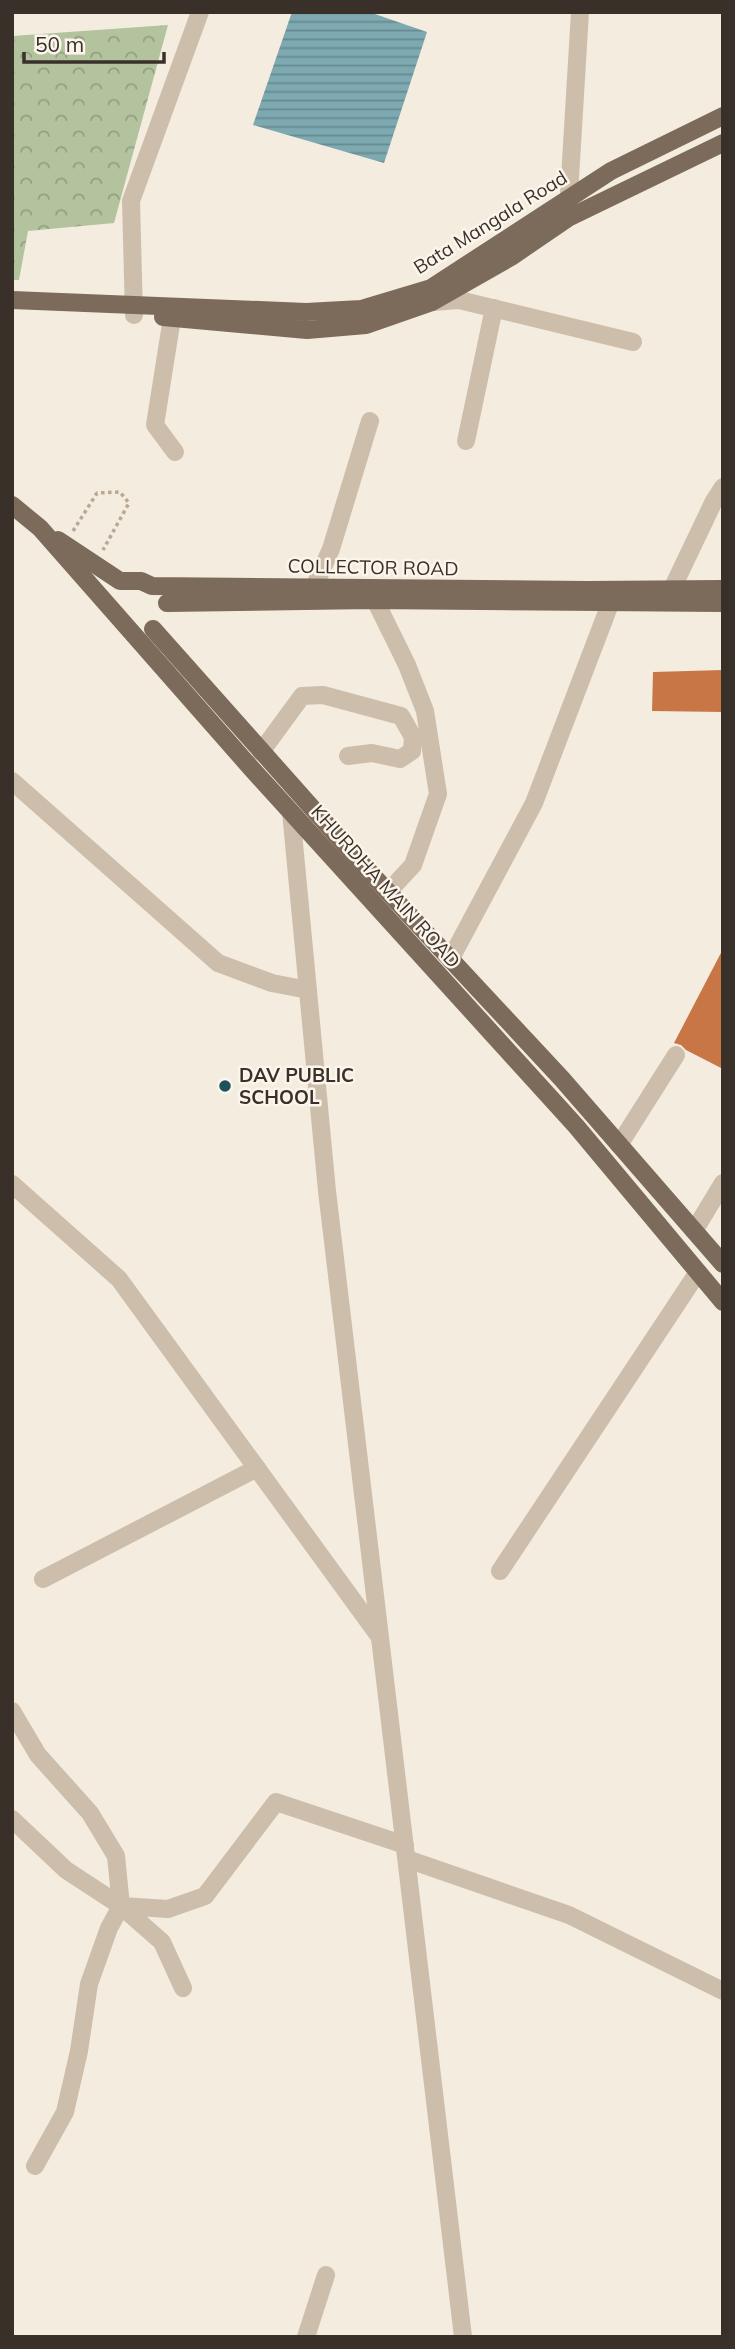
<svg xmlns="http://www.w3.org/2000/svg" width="735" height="2349" font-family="Mulish,sans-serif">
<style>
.park{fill:url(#park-crowns)}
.water{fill:url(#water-rules)}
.building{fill:#c97647}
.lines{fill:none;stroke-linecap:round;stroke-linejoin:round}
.path{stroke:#b8a894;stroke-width:3.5;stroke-dasharray:3.5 3.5;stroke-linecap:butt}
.minor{stroke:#ccbeaa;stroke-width:18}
.major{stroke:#7c6a5a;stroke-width:18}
.poi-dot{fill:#1e515c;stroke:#fbf5eb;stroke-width:2.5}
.labels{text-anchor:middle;stroke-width:5;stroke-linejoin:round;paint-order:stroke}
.street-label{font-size:19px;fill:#39302a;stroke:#fbf5eb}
.poi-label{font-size:19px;font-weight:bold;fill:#39302a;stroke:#fbf5eb;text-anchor:start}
</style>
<defs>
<pattern id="park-crowns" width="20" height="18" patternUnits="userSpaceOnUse" patternTransform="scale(1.75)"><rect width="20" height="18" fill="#b2c39e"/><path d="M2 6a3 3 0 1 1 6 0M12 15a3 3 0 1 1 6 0" fill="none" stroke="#929f81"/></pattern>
<pattern id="water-rules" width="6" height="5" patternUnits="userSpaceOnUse" patternTransform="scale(1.75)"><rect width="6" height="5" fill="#7da9b1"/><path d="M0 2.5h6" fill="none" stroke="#678a90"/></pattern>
</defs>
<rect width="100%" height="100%" fill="#f3ecdf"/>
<polygon class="park" points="168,25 114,223 28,231 19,280 12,280 12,36"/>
<polygon class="water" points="292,12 369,12 427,32 384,163 253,125"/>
<g class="building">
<polygon points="723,670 723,712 652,711 653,672"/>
<polygon points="723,949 723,1069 686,1050 681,1045 674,1043"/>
</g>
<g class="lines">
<polyline class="path" points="73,531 97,493 120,492 129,503 103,550"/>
<g class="minor">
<polyline points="568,211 580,12"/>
<polyline points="432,302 459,300 633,342"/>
<polyline points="134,315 131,201 200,12"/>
<polyline points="172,318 155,425 175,452"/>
<polyline points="466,441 494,308"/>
<polyline points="314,587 331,549 370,421"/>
<polyline points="672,589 714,501 723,487"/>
<polyline points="375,600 407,665 425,711 438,794 413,865 388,892"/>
<polyline points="261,752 302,696 323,695 401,716 413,737 412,751 400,759 372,753 348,756"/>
<polyline points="12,781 218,963 272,983 308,990"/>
<polyline points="291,812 327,1191 463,2337"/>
<polyline points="450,960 534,803 610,604"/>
<polyline points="619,1145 676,1055"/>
<polyline points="12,1184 119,1279 379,1636"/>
<polyline points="694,1231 723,1183"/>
<polyline points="500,1571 698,1272"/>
<polyline points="43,1579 257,1468"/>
<polyline points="12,1711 38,1755 90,1813 116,1856 121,1906 162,1942 183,1988"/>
<polyline points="12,1819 66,1870 121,1906 168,1909 205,1896 276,1802 405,1845"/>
<polyline points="407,1859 569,1915 723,1991"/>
<polyline points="35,2166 65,2112 79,2051 89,1984 109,1928 121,1906"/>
<polyline points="306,2337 326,2275"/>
</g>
<g class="major">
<polyline points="12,300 306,312 361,309 431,288 611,171 723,116"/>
<polyline points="163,317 307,330 366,325 432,302 511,257 568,218 723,143"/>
<polyline points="12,505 40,528 251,768 576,1126 723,1302"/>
<polyline points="58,540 120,581 141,581 152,586 587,590 723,589"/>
<polyline points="167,603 371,600 723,603"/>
<polyline points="153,629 361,863 562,1079 723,1264"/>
</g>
</g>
<circle class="poi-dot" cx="225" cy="1086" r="7"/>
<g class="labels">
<g class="street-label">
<text transform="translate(490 222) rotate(-32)" y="7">Bata Mangala Road</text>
<text transform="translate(373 567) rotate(1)" y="7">COLLECTOR ROAD</text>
<text transform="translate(386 886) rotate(48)" y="7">KHURDHA MAIN ROAD</text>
</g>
<g class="poi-label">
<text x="239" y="1082">DAV PUBLIC<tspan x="239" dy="22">SCHOOL</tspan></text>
</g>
</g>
<rect width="735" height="2349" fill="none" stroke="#39302a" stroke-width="28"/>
<path d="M24 52v10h140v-10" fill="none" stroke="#39302a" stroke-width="3.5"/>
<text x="35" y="52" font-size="21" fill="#39302a" stroke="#fbf5eb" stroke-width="5" paint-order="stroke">50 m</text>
</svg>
